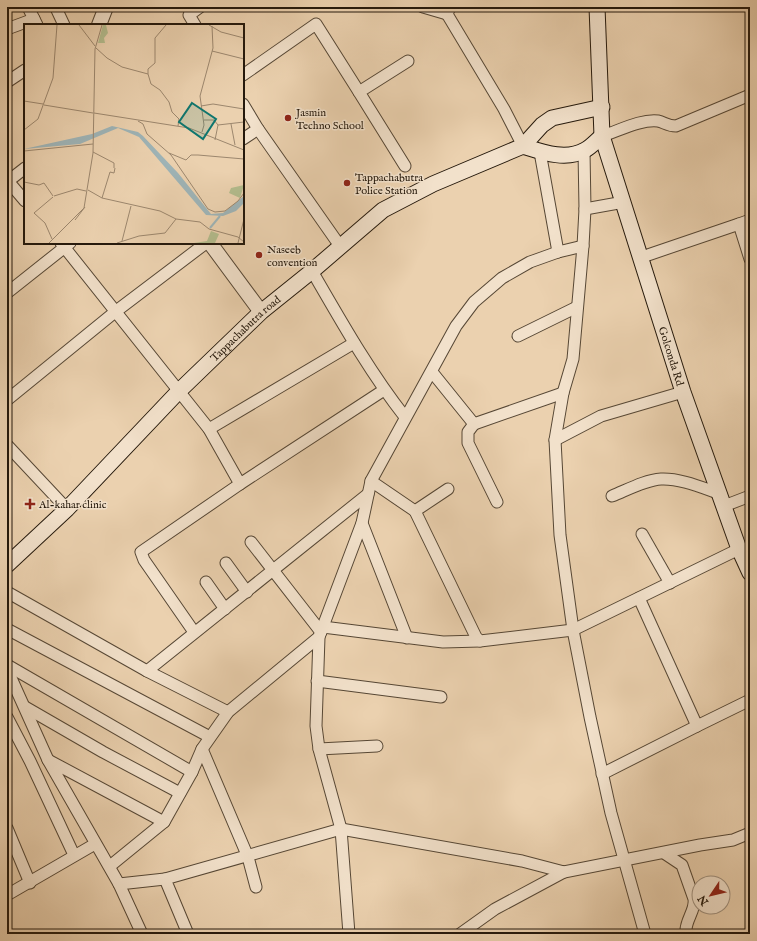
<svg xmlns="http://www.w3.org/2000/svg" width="757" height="941" font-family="'IM FELL English',serif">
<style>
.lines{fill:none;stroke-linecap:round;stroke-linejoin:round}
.minor-casing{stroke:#564735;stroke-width:13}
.tertiary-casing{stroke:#564735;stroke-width:16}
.secondary-casing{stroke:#25190c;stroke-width:17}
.minor{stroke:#f2e1cb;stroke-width:11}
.tertiary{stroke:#f2e1cb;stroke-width:14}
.secondary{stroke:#f2e1cb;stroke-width:15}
.poi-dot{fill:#8f2418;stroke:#f2e1cb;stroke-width:1.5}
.labels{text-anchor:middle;stroke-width:3;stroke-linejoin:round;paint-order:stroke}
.poi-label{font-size:11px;fill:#25190c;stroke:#f2e1cb;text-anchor:start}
.street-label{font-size:11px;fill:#25190c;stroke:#f2e1cb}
.inset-river{fill:none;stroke:#9eb4b7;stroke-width:2}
.inset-road{fill:none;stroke:#9c876e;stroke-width:1}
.view{fill:#0f766e;fill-opacity:0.15;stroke:#0f766e;stroke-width:2}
.inset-edge{fill:none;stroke:#25190c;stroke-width:2}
</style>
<rect width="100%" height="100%" fill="#ebd1af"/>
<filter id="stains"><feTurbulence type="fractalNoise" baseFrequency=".005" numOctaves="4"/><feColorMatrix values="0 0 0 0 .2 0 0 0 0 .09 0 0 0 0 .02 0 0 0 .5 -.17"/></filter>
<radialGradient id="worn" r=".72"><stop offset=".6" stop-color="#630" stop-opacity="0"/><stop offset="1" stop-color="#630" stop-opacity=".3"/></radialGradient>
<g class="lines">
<defs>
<g id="minor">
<polyline points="28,7 34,19"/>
<polyline points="423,7 447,14"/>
<polyline points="450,7 447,14 504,109 523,146"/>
<polyline points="56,8 64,25"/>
<polyline points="195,25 189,15 200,7"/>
<polyline points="7,29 34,19 37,25"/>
<polyline points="243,75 316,24 359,92"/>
<polyline points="7,82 25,70"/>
<polyline points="243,104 258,129 340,246"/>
<path d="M602,136C619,131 640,119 658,121C664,122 667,126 676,126L750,95"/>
<polyline points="243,139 258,129"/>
<polyline points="584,151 585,209 583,246 573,359 563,393 555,440 560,535 573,630 590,717 611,813 645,934"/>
<polyline points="540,152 558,252"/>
<polyline points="405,166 359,92 408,61"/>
<polyline points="8,181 25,201"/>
<polyline points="7,182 25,168"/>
<polyline points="585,209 624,202"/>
<polyline points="750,220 739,224 750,259"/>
<polyline points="61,243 209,429 240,484 384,390"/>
<polyline points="642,257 739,224"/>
<path d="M312,271C341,321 369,371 405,417"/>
<polyline points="7,293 70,243"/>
<polyline points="518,336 577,307"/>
<polyline points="432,372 474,424 468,432 468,443 497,502"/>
<polyline points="7,400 115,312 206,243"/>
<polyline points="474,424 563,393"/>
<polyline points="209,429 354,343"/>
<polyline points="555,440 601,416 683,392"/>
<polyline points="7,445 67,509"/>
<polyline points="371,481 415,511"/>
<polyline points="448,489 415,511 476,637 480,641 573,630 739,549"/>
<path d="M612,496C627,490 645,480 661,479C680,478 703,488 721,494"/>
<polyline points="724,506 750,496"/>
<polyline points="362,523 407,638"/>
<polyline points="642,534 670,583"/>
<polyline points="251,542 321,632"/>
<polyline points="226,563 247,592"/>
<polyline points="206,582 225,609"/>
<polyline points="7,592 147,671 228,712"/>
<polyline points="639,598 697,726 748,701"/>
<polyline points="323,627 443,642 480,641"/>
<polyline points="7,629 210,737"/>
<polyline points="194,632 144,560 141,552 240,484"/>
<polyline points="7,665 192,772"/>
<polyline points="7,669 48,760"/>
<polyline points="147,671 368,494"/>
<polyline points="317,681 441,697"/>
<polyline points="25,707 103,752 180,793"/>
<polyline points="7,717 30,761 74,855"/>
<polyline points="202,749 248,857 256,887"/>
<polyline points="319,749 377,746"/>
<polyline points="602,774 697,726"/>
<polyline points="164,822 48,760 119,884 165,879"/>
<polyline points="7,828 30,883"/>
<path d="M664,853L682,865L694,899C696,911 684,921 686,934"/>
<polyline points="110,866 164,822 192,772 202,749 228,712 319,637"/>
<polyline points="119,884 142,934"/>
<polyline points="7,895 95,844"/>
<polyline points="188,934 165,879 341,829 522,861 564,872 700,845 733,840 750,833"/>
<polyline points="349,934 341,829 319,749 316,726 319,637 362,523 371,481 456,326 474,302 502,278 530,262 558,252 583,246"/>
<polyline points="460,934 495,909 564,872"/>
</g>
<g id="tertiary">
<polyline points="99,25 106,7"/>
<polyline points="210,243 261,312"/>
</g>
<g id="secondary">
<path id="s1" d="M597,7L602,136L683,392L739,549L750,573"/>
<polyline points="523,146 542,125 552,118 602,107"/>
<path id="s2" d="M7,565L67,509L178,392L261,312L312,271L383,210L433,184L523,146C542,152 566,161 585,150C591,147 597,140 602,136"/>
</g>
</defs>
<use href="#minor" class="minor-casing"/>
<use href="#tertiary" class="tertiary-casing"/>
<use href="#secondary" class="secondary-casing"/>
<use href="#minor" class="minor"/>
<use href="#tertiary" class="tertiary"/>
<use href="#secondary" class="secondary"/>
</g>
<g class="poi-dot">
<circle cx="288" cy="118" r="4"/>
<circle cx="347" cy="183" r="4"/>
<circle cx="259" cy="255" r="4"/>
<path d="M28 498h4v4h4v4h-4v4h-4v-4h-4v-4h4z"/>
</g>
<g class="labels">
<g class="poi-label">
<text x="296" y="116">Jasmin<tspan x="296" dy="13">Techno School</tspan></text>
<text x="355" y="181">Tappachabutra<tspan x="355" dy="13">Police Station</tspan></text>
<text x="267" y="253">Naseeb<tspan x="267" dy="13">convention</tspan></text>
<text x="39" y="508">Al-kahar clinic</text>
</g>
<g class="street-label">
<text dy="4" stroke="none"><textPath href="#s2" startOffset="336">Tappachabutra road</textPath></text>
<text dy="4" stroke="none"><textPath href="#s1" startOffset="360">Golconda Rd</textPath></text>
</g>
</g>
<g transform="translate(24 24)">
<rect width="220" height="220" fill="#ebd1af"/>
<path d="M79,1H82L84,9L80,14L81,19H74ZM220,161L216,174L205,169L207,164ZM187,207L195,210L191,219H170L183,217Z" fill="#b3bc8d"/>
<path d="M88,102L114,108L119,112L154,149L187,190L199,189L220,172V179L212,187L199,192L182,191L115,113L94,104L56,120L0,125L68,110Z" fill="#9eb4b7"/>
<path class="inset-river" d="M186,204L196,192"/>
<path class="inset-road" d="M55,1L71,22M142,1L131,14V39L124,45V50L127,60L136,66L145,78L148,88L155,95L154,102M185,1L197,8L220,14M72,24L83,34L98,43L124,50M188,27L220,35M0,77L19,80M20,81L69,89M177,82L189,80L220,85M70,89L165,104L220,126M180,96H190L194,101L191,116M114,97L119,100L123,110L147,131L184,185L191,188L201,187L214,177L220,169M207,100L211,121M194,101L220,98M0,106L14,95L29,54L33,1M178,108L180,101L176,72L189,24L188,2M0,127L69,120M69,128L90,139V144M145,129L162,136L167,131H174L220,135M0,158L15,161L20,159L29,172M64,166L78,174L136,187L152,195M30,172L53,165L62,167M78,174L86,148L90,149L91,144M51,196L61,183M28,215L21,199L10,189L29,173M98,217L107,182M25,219L60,184L69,129L71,25L78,1M93,219L115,212L141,209L152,195L176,198L185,205L214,213L220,218M214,219L220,195"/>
<path class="view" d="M168,79L192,95L179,115L155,98Z"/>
<rect width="220" height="220" class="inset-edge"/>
</g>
<rect width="757" height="941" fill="none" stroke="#ebd1af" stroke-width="24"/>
<rect x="8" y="8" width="741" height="925" fill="none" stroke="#25190c" stroke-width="2"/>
<rect x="12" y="12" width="733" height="917" fill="none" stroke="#25190c"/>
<g transform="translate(711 895) rotate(235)"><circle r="19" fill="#f2e1cb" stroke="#a0917f"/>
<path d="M0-3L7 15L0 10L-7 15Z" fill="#8f2418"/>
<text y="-6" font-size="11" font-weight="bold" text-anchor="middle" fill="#25190c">N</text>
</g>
<rect width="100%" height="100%" filter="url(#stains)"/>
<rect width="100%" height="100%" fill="url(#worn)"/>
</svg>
